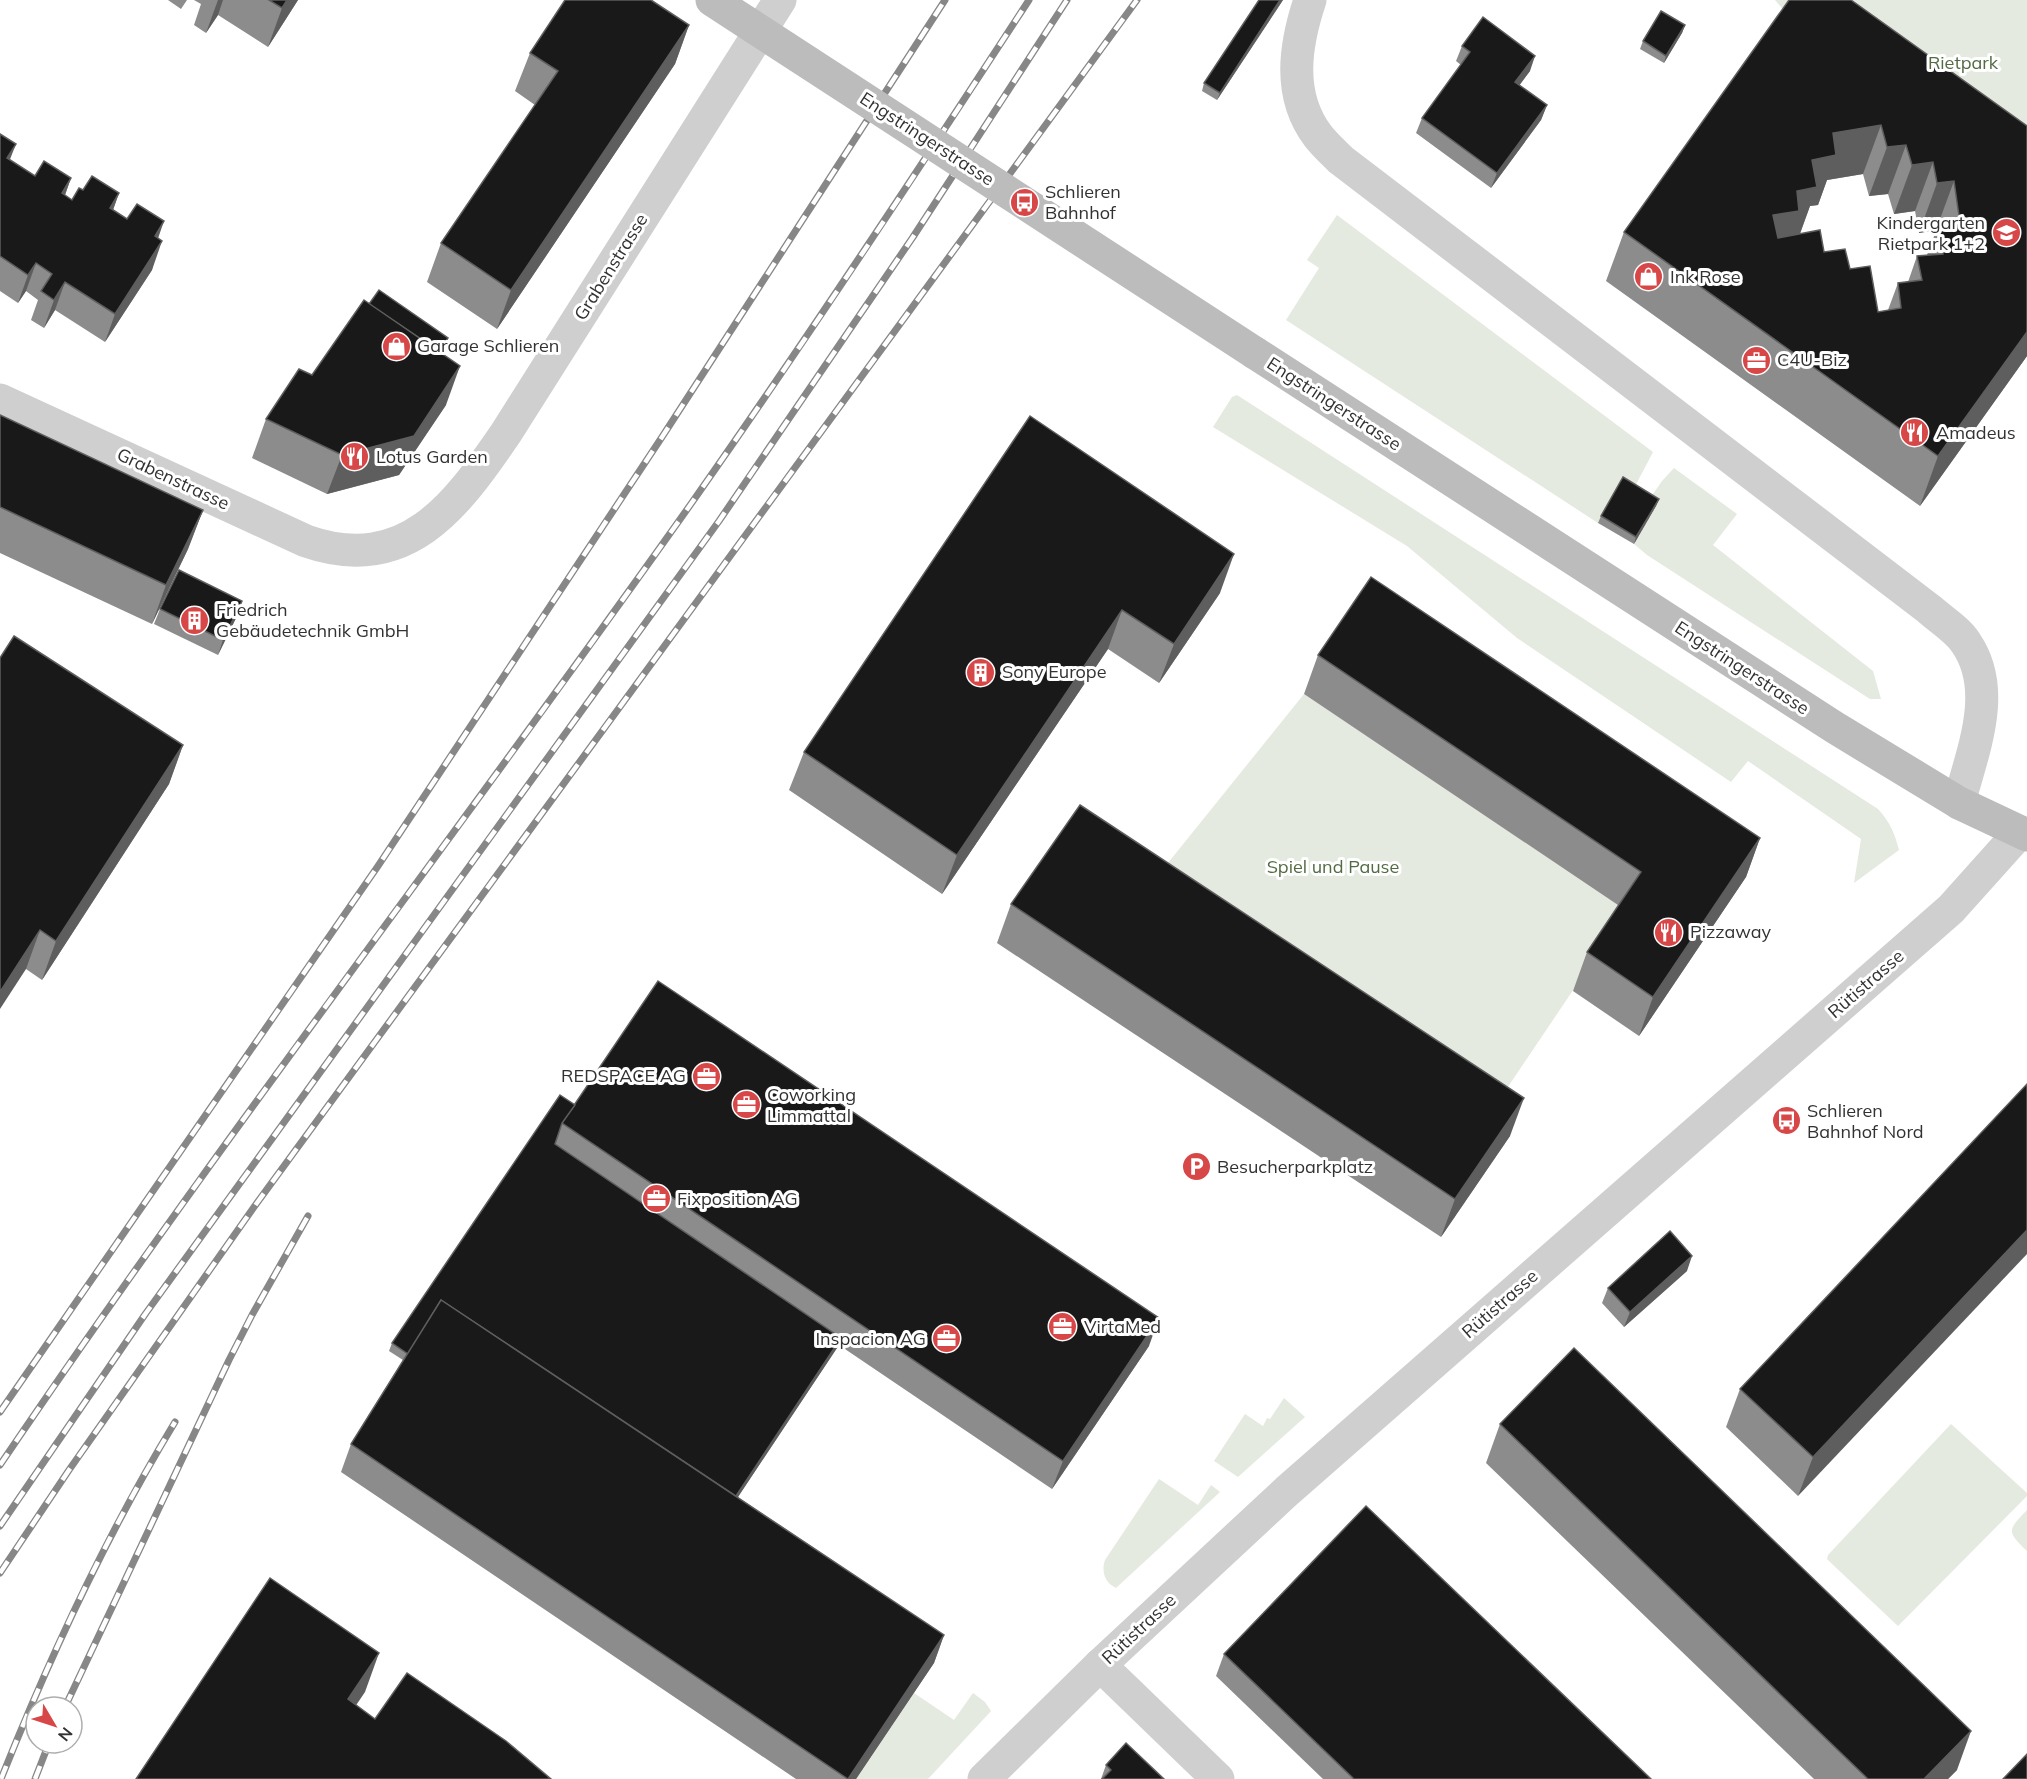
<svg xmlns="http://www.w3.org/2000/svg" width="2027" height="1779" font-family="Mulish,sans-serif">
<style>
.green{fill:#e4eadf}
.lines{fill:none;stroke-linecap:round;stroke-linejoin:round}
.minor{stroke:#cfcfcf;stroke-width:33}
.secondary{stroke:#bcbcbc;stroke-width:33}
.rail-casing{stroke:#878787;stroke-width:7}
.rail{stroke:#fff;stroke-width:4.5;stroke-dasharray:14;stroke-linecap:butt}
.secondary-bridge{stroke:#bcbcbc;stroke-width:33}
.wall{fill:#8c8c8c;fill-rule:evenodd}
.shaded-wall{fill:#5e5e5e}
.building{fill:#191919;stroke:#5e5e5e;stroke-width:1.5;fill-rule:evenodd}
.labels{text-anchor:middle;stroke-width:6;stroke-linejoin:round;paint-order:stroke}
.park-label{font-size:18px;fill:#536b43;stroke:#fff}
.street-label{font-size:18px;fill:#323232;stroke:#fff}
.poi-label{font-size:18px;fill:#323232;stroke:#fff;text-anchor:start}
</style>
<rect width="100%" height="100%" fill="#fff"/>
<g class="green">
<polygon points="1775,0 2027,0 2027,188 1792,20"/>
<polygon points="1337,215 1653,452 1632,492 1620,485 1598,523 1286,320 1319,268 1307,260"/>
<path d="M1237,395L1878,809C1890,822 1895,834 1899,850L1854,883L1861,839L1748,761L1731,782L1517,638L1407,546L1213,427L1232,397Z"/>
<polygon points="1674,468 1737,514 1713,545 1873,671 1881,699 1870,699 1647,555 1634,544 1656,506 1653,494 1662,481"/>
<polygon points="1304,694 1627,910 1485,1121 1143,894"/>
<polygon points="1284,1398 1305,1417 1238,1477 1214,1461 1245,1414 1263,1426 1267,1418 1270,1419"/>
<polygon points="1951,1424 2027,1493 2027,1496 1898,1626 1830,1562 1827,1559 1828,1555"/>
<path d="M1159,1479L1198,1505L1211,1485L1220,1492L1116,1588C1105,1583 1101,1572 1105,1560Z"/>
<path d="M2027,1510V1551C2006,1531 2008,1530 2027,1510Z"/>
<polygon points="914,1693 954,1720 973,1693 985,1702 991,1711 928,1779 856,1779"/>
</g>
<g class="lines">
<g class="minor">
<path d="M1310,0C1295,45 1287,95 1318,136C1325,145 1333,152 1341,160L1929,609C1940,619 1958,630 1966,643C1999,691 1972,752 1959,803"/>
<path d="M0,400L306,541C406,576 456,506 506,433L780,0"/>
<polyline points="1100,1665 1218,1779"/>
<polyline points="984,1779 1100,1665 1287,1491 1951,909 2020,832"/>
</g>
<polyline class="secondary" points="1255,353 1834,727 1959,803 2027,835"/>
<defs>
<g id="rail">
<polyline points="0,1412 378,866 662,437 945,0"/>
<path d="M0,1465C222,1137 465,824 693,501C809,336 919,169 1029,0"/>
<polyline points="0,1526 146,1313 719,521 913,237 1067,0"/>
<polyline points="0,1573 69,1470 254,1207 1137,0"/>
<polyline points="65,1707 229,1360 252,1315 308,1216"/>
<path d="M1,1779C50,1656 106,1536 175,1422"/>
<polyline points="35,1779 49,1743"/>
</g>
</defs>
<use href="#rail" class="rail-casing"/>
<use href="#rail" class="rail"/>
<polyline class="secondary-bridge" points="712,0 1255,353"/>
</g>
<g class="wall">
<polygon points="168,0 187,0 181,9"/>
<polygon points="194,0 298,0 268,47 218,15 206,33 194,25 201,4"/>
<polygon points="1259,0 1283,0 1217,100 1202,91 1204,83"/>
<path d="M1789,0L2027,126V356L1920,506L1606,281L1624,232ZM1863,174L1869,196L1888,194L1894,214L1915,211L1919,233L1936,230V231L1927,255L1917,256L1908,282L1898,283L1888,310L1878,312L1850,269L1824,252L1800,234L1810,206L1818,205L1827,180Z"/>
<polygon points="689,25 675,64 497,329 427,282 441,243 535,105 515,91 530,53"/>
<polygon points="1685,25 1682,33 1664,63 1640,49 1643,41"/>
<polygon points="1462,46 1530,71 1519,85 1547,105 1541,120 1491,188 1416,133 1422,118 1461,65 1456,61"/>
<polygon points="0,134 10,160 35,176 71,178 65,195 72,200 83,190 119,193 113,210 158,239 152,270 105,342 55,310 44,328 31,320 38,300 26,291 18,303 0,291"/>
<polygon points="442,354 446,405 399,475 327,494 252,458 266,419 312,375"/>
<polygon points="0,415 203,510 188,549 152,624 0,553"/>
<polygon points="1030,416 1220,593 1159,683 1108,649 942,894 789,790 804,752"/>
<polygon points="1659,499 1656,506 1634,544 1598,523 1601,516"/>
<polygon points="160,609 237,616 218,655 154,624"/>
<polygon points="1318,655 1760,838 1746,877 1639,1036 1573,991 1587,952 1618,905 1304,694"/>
<polygon points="0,658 183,745 169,784 42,980 26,969"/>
<polygon points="1011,904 1510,1136 1441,1237 997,943"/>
<polygon points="2027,1084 1798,1496 1726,1427 1740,1389"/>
<polygon points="575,1105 1149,1346 1052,1489 839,1345 738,1497 944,1635 934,1663 856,1779 796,1779 341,1472 351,1444 403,1360 389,1351 392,1343"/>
<polygon points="1687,1271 1624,1327 1602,1303 1608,1288"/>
<polygon points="1500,1424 1957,1770 1948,1779 1814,1779 1486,1463"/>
<polygon points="1224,1654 1651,1779 1323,1779 1216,1676"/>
<polygon points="1106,1765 1164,1779 1101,1779"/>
</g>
<g class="shaded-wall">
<polygon points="218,0 223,0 218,15 206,33"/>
<polygon points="287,0 298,0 268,47 282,8"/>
<polygon points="1280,0 1283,0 1217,100 1220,93"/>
<polygon points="689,25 675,64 497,329 511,290"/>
<polygon points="1685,25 1682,33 1664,63 1666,56"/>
<polygon points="1535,56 1530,71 1510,98 1515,82"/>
<polygon points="1547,105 1541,120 1491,188 1497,173"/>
<polygon points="1881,125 1863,174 1827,180 1818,205 1810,206 1799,236 1781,260 1773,215 1797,191 1812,160 1833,133"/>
<polygon points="16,144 5,172 7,158"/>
<polygon points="1906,145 1888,194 1869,196 1887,147"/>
<polygon points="1933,162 1915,211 1894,214 1912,165"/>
<polygon points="71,178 61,206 62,193"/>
<polygon points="1954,181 1936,230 1919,233 1937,183"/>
<polygon points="119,193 109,221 110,208"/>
<polygon points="164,221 154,250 155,236"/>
<polygon points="162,241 152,270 105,342 115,314"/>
<polygon points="36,263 26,291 18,303 28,275"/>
<polygon points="65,282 55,310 44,328 54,300"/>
<polygon points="2027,332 2027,356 1920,506 1938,456"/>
<polygon points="448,338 443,353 419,387 425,372"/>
<polygon points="460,366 446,405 399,475 327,494 342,455"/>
<polygon points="1659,499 1656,506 1634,544 1636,537"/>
<polygon points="203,510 188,549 152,624 166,585"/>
<polygon points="1234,554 1220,593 1159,683 1174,644"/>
<polygon points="242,601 237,616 218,655 223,640"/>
<polygon points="1122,610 1108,649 942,894 957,855"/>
<polygon points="183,745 169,784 42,980 56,941"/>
<polygon points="1760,838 1746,877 1639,1036 1653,997"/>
<polygon points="40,930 26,969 0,1009 0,992"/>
<polygon points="1524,1098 1510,1136 1441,1237 1455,1199"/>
<polygon points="2027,1230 2027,1254 1798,1496 1813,1457"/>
<polygon points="1692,1256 1687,1271 1624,1327 1630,1312"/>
<polygon points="1159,1318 1149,1346 1052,1489 1063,1461"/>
<polygon points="841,1338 839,1345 722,1521 725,1513"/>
<polygon points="944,1635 934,1663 856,1779 848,1779"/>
<polygon points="379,1653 365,1692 334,1738 348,1699"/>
<polygon points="1971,1731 1957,1770 1948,1779 1924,1779"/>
</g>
<g class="building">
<polygon points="269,0 287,0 282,8"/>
<polygon points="565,0 651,0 689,25 511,290 441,243 558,71 530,53"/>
<polygon points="1259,0 1280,0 1220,93 1204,83"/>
<path d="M1789,0H1851L2027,126V332L1938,456L1624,232ZM1881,125L1887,147L1906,145L1912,165L1933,162L1937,183L1954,181L1960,223L1938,225L1943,254L1917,256L1922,280L1898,283L1901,308L1878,312L1870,266L1850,269L1845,249L1824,252L1820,230L1778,238L1773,215L1799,211L1797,191L1817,187L1812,160L1836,155L1833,133Z"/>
<polygon points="1661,11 1685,25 1666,56 1643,41"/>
<polygon points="1483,17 1535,56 1515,82 1547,105 1497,173 1422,118 1470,52 1462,46"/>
<polygon points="0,134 16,144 7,158 35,176 44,161 71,178 62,193 72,200 79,188 83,190 92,176 119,193 110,208 127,219 137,204 164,221 155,236 162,241 115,314 65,282 54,300 41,291 52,274 36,263 28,275 0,256"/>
<polygon points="379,290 448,338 439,351 369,304"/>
<polygon points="364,300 460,366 414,436 342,455 266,419 299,369 312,375"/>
<polygon points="0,415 203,510 166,585 0,507"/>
<polygon points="1030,416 1234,554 1174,644 1122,610 957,855 804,752"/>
<polygon points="1623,477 1659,499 1636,537 1601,516"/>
<polygon points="179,570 242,601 223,640 160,609"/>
<polygon points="1371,577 1760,838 1653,997 1587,952 1641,872 1318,655"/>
<polygon points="14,636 183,745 56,941 40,930 0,992 0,658"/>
<polygon points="1080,805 1524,1098 1455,1199 1011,904"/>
<polygon points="658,981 1159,1318 1063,1461 562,1123"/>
<polygon points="2027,1084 2027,1230 1813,1457 1740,1389"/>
<polygon points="560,1095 575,1105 562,1123 555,1144 841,1338 736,1496 441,1300 408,1354 392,1343"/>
<polygon points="1670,1231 1692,1256 1630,1312 1608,1288"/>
<polygon points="441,1300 944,1635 848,1779 351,1444"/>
<polygon points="1574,1348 1971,1731 1924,1779 1868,1779 1500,1424"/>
<polygon points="1366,1506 1651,1779 1354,1779 1224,1654"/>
<polygon points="270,1578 379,1653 348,1699 375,1719 407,1673 506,1741 551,1779 136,1779"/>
<polygon points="1126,1743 1164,1779 1102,1779 1111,1770 1106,1765"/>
<polygon points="2027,1754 2027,1779 2003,1779"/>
</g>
<defs>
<symbol id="bus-disc" viewBox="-11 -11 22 22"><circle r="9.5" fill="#d74747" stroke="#fff"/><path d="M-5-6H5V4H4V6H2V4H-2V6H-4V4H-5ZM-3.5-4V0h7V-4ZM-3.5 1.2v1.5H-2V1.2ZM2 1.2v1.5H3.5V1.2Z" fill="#fff"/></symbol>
<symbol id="school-disc" viewBox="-11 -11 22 22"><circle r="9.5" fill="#d74747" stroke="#fff"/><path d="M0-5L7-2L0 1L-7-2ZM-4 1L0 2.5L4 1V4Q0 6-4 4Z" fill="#fff"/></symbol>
<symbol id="shop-disc" viewBox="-11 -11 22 22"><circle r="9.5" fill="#d74747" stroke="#fff"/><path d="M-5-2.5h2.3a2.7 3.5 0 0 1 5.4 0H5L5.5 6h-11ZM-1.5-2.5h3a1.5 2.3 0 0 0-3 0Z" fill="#fff"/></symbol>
<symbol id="office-disc" viewBox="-11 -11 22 22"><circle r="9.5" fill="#d74747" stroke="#fff"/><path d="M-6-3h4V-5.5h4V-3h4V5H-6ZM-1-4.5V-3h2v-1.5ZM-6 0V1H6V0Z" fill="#fff"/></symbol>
<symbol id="restaurant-disc" viewBox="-11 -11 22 22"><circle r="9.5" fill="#d74747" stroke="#fff"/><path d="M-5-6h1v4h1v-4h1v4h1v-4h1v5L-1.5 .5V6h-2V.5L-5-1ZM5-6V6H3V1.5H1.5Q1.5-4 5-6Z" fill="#fff"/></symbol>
<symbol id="building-disc" viewBox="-11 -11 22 22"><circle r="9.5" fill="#d74747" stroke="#fff"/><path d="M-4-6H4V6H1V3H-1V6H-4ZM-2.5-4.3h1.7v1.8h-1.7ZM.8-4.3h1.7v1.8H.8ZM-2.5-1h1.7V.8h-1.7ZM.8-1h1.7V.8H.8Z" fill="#fff"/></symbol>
<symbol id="parking-disc" viewBox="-11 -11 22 22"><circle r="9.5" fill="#d74747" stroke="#fff"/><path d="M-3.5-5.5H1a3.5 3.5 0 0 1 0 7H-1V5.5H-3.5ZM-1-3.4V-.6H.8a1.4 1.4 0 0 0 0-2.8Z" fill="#fff"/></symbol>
</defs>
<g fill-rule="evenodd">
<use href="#bus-disc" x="1008" y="186" width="33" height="33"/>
<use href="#school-disc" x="1990" y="216" width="33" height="33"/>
<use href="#shop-disc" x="1632" y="260" width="33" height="33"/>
<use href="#shop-disc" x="380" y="330" width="33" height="33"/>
<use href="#office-disc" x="1740" y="344" width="33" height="33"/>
<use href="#restaurant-disc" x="1898" y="416" width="33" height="33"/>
<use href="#restaurant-disc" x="338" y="440" width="33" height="33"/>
<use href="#building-disc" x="178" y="604" width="33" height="33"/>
<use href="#building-disc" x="964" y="656" width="33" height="33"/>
<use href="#restaurant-disc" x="1652" y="916" width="33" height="33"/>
<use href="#office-disc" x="690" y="1060" width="33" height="33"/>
<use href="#office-disc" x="730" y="1088" width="33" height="33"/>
<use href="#bus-disc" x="1770" y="1104" width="33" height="33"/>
<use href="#parking-disc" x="1180" y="1150" width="33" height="33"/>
<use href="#office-disc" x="640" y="1182" width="33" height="33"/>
<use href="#office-disc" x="1046" y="1310" width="33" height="33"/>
<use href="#office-disc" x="930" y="1322" width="33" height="33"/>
</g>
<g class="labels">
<g class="park-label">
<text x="1963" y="69">Rietpark</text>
<text x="1333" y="873">Spiel und Pause</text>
</g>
<g class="street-label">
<text transform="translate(927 139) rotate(33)" y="6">Engstringerstrasse</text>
<text transform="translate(611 267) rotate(-58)" y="6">Grabenstrasse</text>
<text transform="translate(1334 404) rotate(33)" y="6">Engstringerstrasse</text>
<text transform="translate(173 479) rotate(25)" y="6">Grabenstrasse</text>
<text transform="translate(1742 668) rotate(33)" y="6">Engstringerstrasse</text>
<text transform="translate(1866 984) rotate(-41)" y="6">Rütistrasse</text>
<text transform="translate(1500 1304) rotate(-41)" y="6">Rütistrasse</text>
<text transform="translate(1139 1629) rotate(-43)" y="6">Rütistrasse</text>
</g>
<g class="poi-label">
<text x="1045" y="198">Schlieren<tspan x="1045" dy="21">Bahnhof</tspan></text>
<text x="1985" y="229" text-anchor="end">Kindergarten<tspan x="1985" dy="21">Rietpark 1+2</tspan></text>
<text x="1670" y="283">Ink Rose</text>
<text x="417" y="352">Garage Schlieren</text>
<text x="1777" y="366">C4U-Biz</text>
<text x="1936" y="439">Amadeus</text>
<text x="376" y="463">Lotus Garden</text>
<text x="216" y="616">Friedrich<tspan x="216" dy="21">Gebäudetechnik GmbH</tspan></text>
<text x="1002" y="678">Sony Europe</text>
<text x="1690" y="938">Pizzaway</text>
<text x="686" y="1082" text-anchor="end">REDSPACE AG</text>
<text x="767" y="1101">Coworking<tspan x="767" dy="21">Limmattal</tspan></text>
<text x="1807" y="1117">Schlieren<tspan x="1807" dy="21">Bahnhof Nord</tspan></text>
<text x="1217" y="1173">Besucherparkplatz</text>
<text x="677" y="1205">Fixposition AG</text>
<text x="1084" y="1333">VirtaMed</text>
<text x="926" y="1345" text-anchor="end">Inspacion AG</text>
</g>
</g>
<g transform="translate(54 1725) rotate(129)"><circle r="28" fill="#ffffff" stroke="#adadad" stroke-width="1.5"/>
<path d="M0-4.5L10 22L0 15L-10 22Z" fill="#d74747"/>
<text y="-9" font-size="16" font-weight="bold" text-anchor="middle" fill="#323232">N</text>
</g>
</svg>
